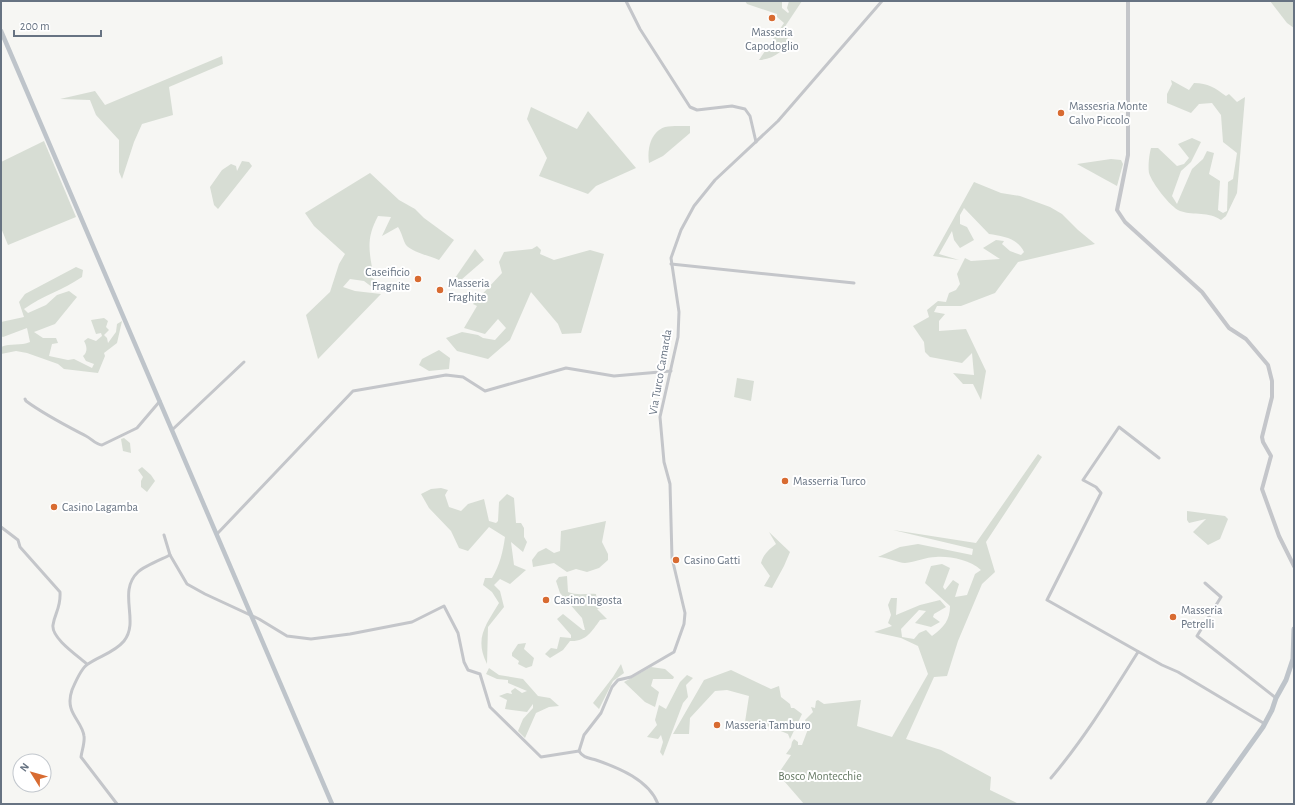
<svg xmlns="http://www.w3.org/2000/svg" width="1295" height="805" font-family="'Alegreya Sans',sans-serif">
<style>
.green{fill:#d7ddd4}
.lines{fill:none;stroke-linecap:round;stroke-linejoin:round}
.minor{stroke:#c4c6ca;stroke-width:3}
.tertiary{stroke:#c4c6ca;stroke-width:4}
.secondary{stroke:#bec4ca;stroke-width:4.5}
.primary{stroke:#bec4ca;stroke-width:5}
.poi-dot{fill:#d86b31;stroke:#fff;stroke-width:1.5}
.labels{text-anchor:middle;stroke-width:4;stroke-linejoin:round;paint-order:stroke}
.poi-label{font-size:12px;fill:#677382;stroke:#fff;text-anchor:start}
.street-label{font-size:12px;fill:#677382;stroke:#fff}
.park-label{font-size:12px;fill:#677a65;stroke:#fff}
</style>
<rect width="100%" height="100%" fill="#f6f6f3"/>
<g class="green">
<path d="M745,1H782V8L788,13L789,12L787,8L789,1H802L782,31L788,36C786,51 774,59 759,60L784,23L777,17V14L747,4Z"/>
<polygon points="1270,1 1294,1 1294,28 1287,23"/>
<polygon points="222,56 223,64 169,87 173,115 142,124 134,142 122,179 119,172 119,140 96,115 90,100 60,99 95,91 105,105"/>
<path d="M1171,80L1189,90L1194,83C1208,83 1215,88 1226,96L1229,94L1237,102L1245,97L1237,193L1226,216L1221,220C1208,211 1195,216 1180,211C1170,207 1152,183 1149,173C1148,166 1149,155 1151,148H1158L1177,166L1184,164L1189,158L1178,144L1192,138L1201,142L1191,162L1181,171L1172,196L1177,204L1192,169L1203,159L1207,151L1214,153L1209,174L1220,181L1218,210L1223,213L1227,211L1228,182L1233,179L1237,153L1223,142L1221,115L1212,103L1199,104L1191,113L1167,103V94L1172,84Z"/>
<polygon points="531,107 577,129 588,111 636,168 596,186 588,194 539,176 547,158 527,119"/>
<path d="M678,126H690V133L663,156L649,163C647,150 650,132 665,127C669,126 674,126 678,126Z"/>
<polygon points="44,141 76,217 8,245 1,228 1,162"/>
<polygon points="1111,159 1121,160 1123,164 1117,186 1077,164"/>
<polygon points="242,161 249,162 252,166 218,209 214,205 210,187 222,170 231,164 236,166 237,171"/>
<path d="M370,173L399,200L415,209L424,218L454,240L439,260C430,256 412,252 406,245C403,240 402,233 398,227L382,236L391,217L378,216C368,235 368,246 372,267L366,273L382,286L376,290L364,281L350,279L343,287L355,291L381,294L318,359L306,315L330,292L339,264L345,254L314,226L305,213Z"/>
<path d="M974,182L1001,193L1020,196L1050,207L1062,214L1078,230L1095,244L1018,262L995,293L961,306H937L934,312L945,314L939,321V331L966,329L986,371L981,400L973,384H963L953,373L974,375L972,353L962,363L930,357L925,352L924,342L913,326L929,317L927,310L938,301L946,302L949,293L956,290L960,284L957,274L965,258L971,261L1000,259L983,248L996,240L1004,241L1002,244L1010,251L1021,255L1024,252C1018,238 1002,236 989,234L964,208L960,215V224L967,227L974,240L960,248L954,240L952,231L939,254L959,260L933,256Z"/>
<polygon points="537,246 541,250 540,254 554,260 590,250 604,254 581,333 562,334 558,324 531,292 510,340 488,359 457,351 446,338 462,332 478,335 483,338 495,340 506,328 498,319 485,334 464,328 477,306 473,304 502,273 499,262 504,252 532,249"/>
<polygon points="475,249 484,260 461,280 455,278"/>
<path d="M76,267L83,270L82,277C63,290 42,296 24,309L28,313L46,305L57,295L69,291L77,297L55,324L34,332L43,338H56L58,343L52,344L49,356L68,360L74,359L92,368L94,364L86,361L83,356C88,352 87,346 84,341L88,338L96,341L102,336L101,333L96,334L91,320L104,318L108,321L106,327L109,330L104,335L107,338L108,343L116,332L117,324L122,321L117,343L104,353L105,356L98,373L64,369L58,364L27,353L16,351L1,354V347C10,343 21,346 30,342L27,328L3,337L1,336V322L24,317L19,302L25,294Z"/>
<polygon points="439,350 450,358 449,369 429,371 419,365 422,359"/>
<polygon points="737,378 754,381 751,401 734,397"/>
<polygon points="124,438 130,443 131,453 123,451 121,439"/>
<path d="M1038,454L1042,457L986,542L995,572L982,584L958,641L947,676L934,677L906,739L941,750L991,777L990,790L1019,804H804L778,774L791,755L786,754L791,747L792,742L794,739L798,742V745H802L808,729L805,720L813,712L811,707L815,708L816,701L818,700L824,704L861,700L857,726L892,737L928,674L918,646L901,638L874,632L892,626L888,623L891,615L888,605L891,598H897L896,615L920,605L940,600L946,607L934,614L933,617L940,622L931,627L915,623L926,611L919,610L901,629L902,637L914,639L919,633L926,630L932,636C944,627 950,620 950,606L925,583L931,566L942,564L950,568L943,587L945,590L953,580L959,584L955,597L967,595L975,574L981,570C970,560 950,556 936,557C926,557 915,562 905,563C898,563 887,557 878,557L900,547L918,544L972,555L973,549L893,530L976,543Z"/>
<polygon points="142,467 151,475 155,481 147,492 141,487 141,481 143,477 138,470"/>
<path d="M441,488L448,490L445,495L449,507L461,511L468,504L484,499L489,521L496,523L498,521L499,502L507,494L514,498L516,523H521L524,528V537L527,542L523,552L511,542L514,565L526,570L510,584L500,579L494,585L500,591L504,607L488,627L487,664C474,638 486,625 499,603L492,592L483,585L485,578H492C500,565 503,551 505,537L489,527L468,551L459,548L451,531L429,508L421,494L431,489Z"/>
<polygon points="1187,511 1225,516 1228,519 1220,539 1208,545 1193,532 1206,519 1189,523 1187,520"/>
<polygon points="606,521 602,542 608,554 608,560 599,568 587,572 576,569 567,572 554,563 533,567 532,560 538,552 546,548 554,553 560,551 561,531"/>
<path d="M769,532L790,552L784,566L772,588L764,586L770,576L761,563C763,555 769,549 776,544Z"/>
<path d="M567,576L568,592C578,596 586,593 596,594L597,601L603,607L597,609L607,619L600,620C592,631 586,642 570,641L563,650L550,658L545,654L551,648L557,649L560,637L571,638V635L557,619L563,614L583,630H585L582,618L560,593L556,581L559,577Z"/>
<polygon points="526,643 524,649 534,658 532,666 526,668 518,664 519,661 512,656 512,653 518,644"/>
<polygon points="621,664 624,673 613,681 599,709 593,703 613,677"/>
<polygon points="651,667 665,669 674,677 673,679 653,679 651,686 659,692 655,707 645,702 624,682"/>
<polygon points="489,668 499,675 523,679 538,696 550,698 559,706 549,707 536,713 525,738 518,731 523,719 533,708 533,704 527,712 505,709 507,700 499,696 507,693 512,694 511,691 515,688 522,693 527,691 508,683 508,680 497,679 486,674"/>
<polygon points="731,670 771,689 779,686 781,697 790,704 791,708 794,708 802,714 790,739 788,734 771,727 745,722 749,696 727,690 715,691 690,718 689,734 673,734 704,680"/>
<polygon points="687,675 693,678 686,685 688,697 683,703 663,756 660,752 663,742 661,735 658,739 647,737 657,725 655,720 659,705 666,709 680,682"/>
</g>
<g class="lines">
<g class="minor">
<polyline points="626,1 640,29 690,107 697,110 732,106 745,109 750,116 756,142"/>
<polyline points="671,264 854,283"/>
<path d="M25,399L26,401C45,415 65,425 86,436C92,439 96,445 102,445L137,428L160,401"/>
<polyline points="172,430 244,362"/>
<polyline points="1159,458 1119,427 1083,480 1096,487 1101,493 1047,600 1162,665 1178,672 1265,724"/>
<path d="M1,527L18,540L20,547L60,592C61,608 55,612 53,625C51,638 78,656 87,664"/>
<polyline points="217,534 353,391 446,375 463,377 485,391 566,368 614,376 671,371"/>
<polyline points="164,535 170,555 187,584 205,594 259,619 287,636 311,639 350,634 412,622 444,606 458,633 464,662 468,670 480,674 490,707 541,757 579,751"/>
<polyline points="1205,583 1221,597 1197,636 1276,698"/>
<path d="M1051,778C1084,739 1111,695 1138,652"/>
<path d="M117,804L81,757C82,750 85,742 84,736C82,720 64,713 72,690C75,683 81,668 88,664C99,656 114,653 124,641C140,621 117,592 138,572C144,566 162,559 170,555"/>
<path d="M658,804C649,780 619,768 596,760C589,758 583,758 579,751L584,735L601,713L612,687L618,680L631,677L674,652L684,624L685,613L672,558L670,484L664,462L660,417L678,337L679,312L671,258L681,230L694,206L715,180L778,121L882,1"/>
</g>
<polyline class="tertiary" points="1128,1 1128,155 1117,210 1125,222 1202,292 1229,328 1246,339 1268,365 1272,381 1272,397 1262,437 1263,442 1271,456 1262,489 1279,536 1294,566"/>
<polyline class="secondary" points="1,31 332,804"/>
<polyline class="primary" points="1208,804 1263,727 1272,710 1276,698 1286,680 1293,659 1294,629"/>
</g>
<g class="poi-dot">
<circle cx="772" cy="18" r="4"/>
<circle cx="1061" cy="113" r="4"/>
<circle cx="418" cy="279" r="4"/>
<circle cx="440" cy="290" r="4"/>
<circle cx="785" cy="481" r="4"/>
<circle cx="54" cy="507" r="4"/>
<circle cx="676" cy="560" r="4"/>
<circle cx="546" cy="600" r="4"/>
<circle cx="1173" cy="617" r="4"/>
<circle cx="717" cy="725" r="4"/>
</g>
<g class="labels">
<g class="poi-label">
<text x="772" y="36" text-anchor="middle">Masseria<tspan x="772" dy="14">Capodoglio</tspan></text>
<text x="1069" y="110">Massesria Monte<tspan x="1069" dy="14">Calvo Piccolo</tspan></text>
<text x="410" y="276" text-anchor="end">Caseificio<tspan x="410" dy="14">Fragnite</tspan></text>
<text x="448" y="287">Masseria<tspan x="448" dy="14">Fraghite</tspan></text>
<text x="793" y="485">Masserria Turco</text>
<text x="62" y="511">Casino Lagamba</text>
<text x="684" y="564">Casino Gatti</text>
<text x="554" y="604">Casino Ingosta</text>
<text x="1181" y="614">Masseria<tspan x="1181" dy="14">Petrelli</tspan></text>
<text x="725" y="729">Masseria Tamburo</text>
</g>
<g class="street-label">
<text transform="translate(660 372) rotate(-80)" y="4">Via Turco Camarda</text>
</g>
<g class="park-label">
<text x="820" y="780">Bosco Montecchie</text>
</g>
</g>
<rect width="1295" height="805" fill="none" stroke="#677382" stroke-width="4"/>
<g transform="translate(32 773) rotate(307)"><circle r="19" fill="#ffffff" stroke="#c2c7cd"/>
<path d="M0-3L7 15L0 10L-7 15Z" fill="#d86b31"/>
<text y="-6" font-size="11" font-weight="bold" text-anchor="middle" fill="#677382">N</text>
</g>
<path d="M14 30v6h87v-6" fill="none" stroke="#677382" stroke-width="2"/>
<text x="20" y="30" font-size="12" fill="#677382" stroke="#ffffff" stroke-width="3" paint-order="stroke">200 m</text>
</svg>
